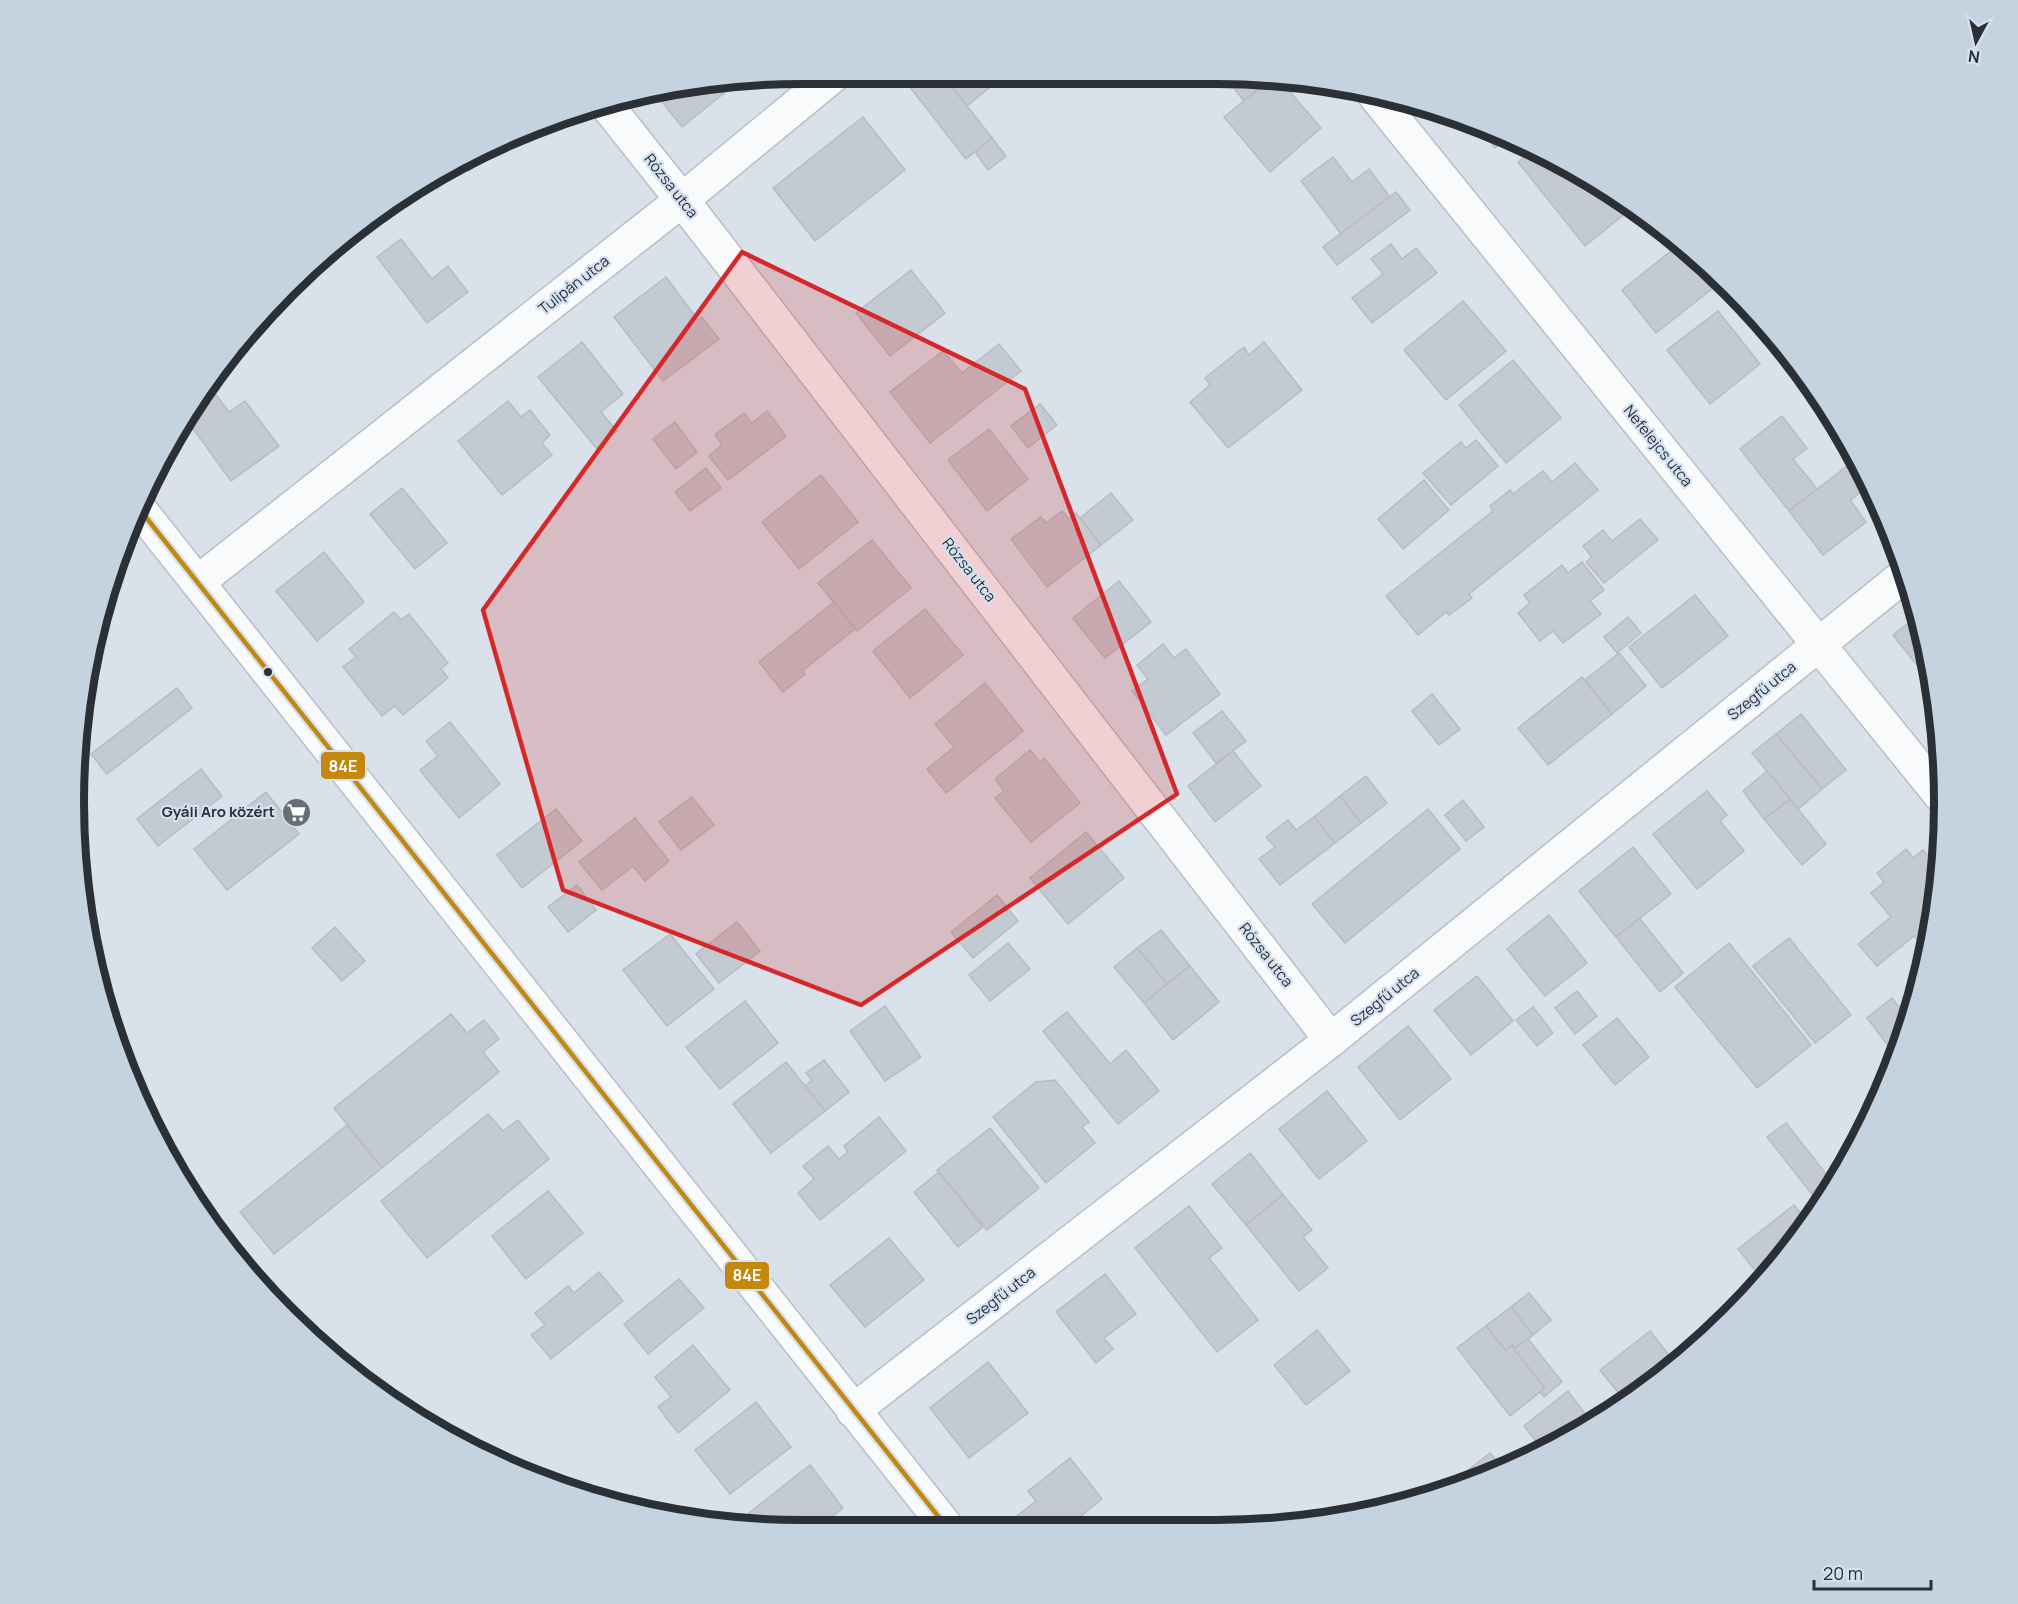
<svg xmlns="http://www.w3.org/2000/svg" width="2018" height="1604" font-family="Manrope,sans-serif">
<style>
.building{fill:#c4cad1;stroke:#b6bcc2;stroke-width:1.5}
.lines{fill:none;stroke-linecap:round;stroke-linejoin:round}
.minor-casing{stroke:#b9bfc5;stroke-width:36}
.minor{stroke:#f9fafc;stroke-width:33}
.bus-1-casing{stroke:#d3e1f0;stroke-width:9}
.bus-1{stroke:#c4880d;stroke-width:4.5}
.marked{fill:#d62828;fill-opacity:0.2;stroke:#d62828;stroke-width:4.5;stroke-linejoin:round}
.bus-dot{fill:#2a3035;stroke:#d3e1f0;stroke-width:2}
.labels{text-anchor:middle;stroke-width:4.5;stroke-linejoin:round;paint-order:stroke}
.street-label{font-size:15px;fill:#2a3035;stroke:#d3e1f0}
.poi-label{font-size:15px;font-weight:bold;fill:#2a3035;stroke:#d3e1f0;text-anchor:end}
.rim{fill:none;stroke:#2a3035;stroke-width:8}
.line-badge{stroke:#d3e1f0;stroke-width:2}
.badge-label{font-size:16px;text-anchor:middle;font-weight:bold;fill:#fff}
</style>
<rect width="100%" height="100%" fill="#d9e1ea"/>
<g class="building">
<polygon points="914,74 942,74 992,138 966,159 905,81"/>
<polygon points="942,74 978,74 989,88 967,106"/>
<polygon points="1240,75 1263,75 1273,77 1244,101 1230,83"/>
<polygon points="1273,77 1278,78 1321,128 1270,172 1224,117"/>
<polygon points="738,82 682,127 655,93"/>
<polygon points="863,117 905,170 815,241 773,188"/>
<polygon points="1477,124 1507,138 1495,148"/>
<polygon points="992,138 1006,156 988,170 975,152"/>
<polygon points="504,144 469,171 462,161"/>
<polygon points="1533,150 1580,171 1632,208 1585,246 1518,162"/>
<polygon points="1333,157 1352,182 1369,169 1390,197 1341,234 1301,181"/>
<polygon points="462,161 466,166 437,189 429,178 438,171"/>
<polygon points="1396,192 1410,210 1337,265 1323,247"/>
<polygon points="401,239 432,279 448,266 468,292 427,323 377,257"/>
<polygon points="1681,243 1693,252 1718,284 1656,333 1622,290"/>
<polygon points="1391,244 1402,259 1416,248 1437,273 1372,323 1352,298 1383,274 1371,259"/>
<polygon points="911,270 945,313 890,356 856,313"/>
<polygon points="666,277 698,320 702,317 719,339 663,381 614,317"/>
<polygon points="1463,301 1506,351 1446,400 1404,350"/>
<polygon points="1718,311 1760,364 1710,404 1667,350"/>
<polygon points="582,342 623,394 601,412 617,431 596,448 538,377"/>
<polygon points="1264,342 1302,390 1228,448 1190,402 1210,385 1205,378 1244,347 1249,355"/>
<polygon points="999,344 1021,371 930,443 890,392 943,351 962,373"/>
<polygon points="1513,360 1561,418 1506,463 1459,405"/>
<polygon points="210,387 229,412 245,401 279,446 231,481 186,419"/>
<polygon points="508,401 521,417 530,410 550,435 542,443 552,455 502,495 458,441"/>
<polygon points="1040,404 1057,425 1028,448 1011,426"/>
<polygon points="767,411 786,436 728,480 709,456 722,445 715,435 744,413 752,423"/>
<polygon points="1782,416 1807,448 1793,459 1818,490 1789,511 1740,449"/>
<polygon points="675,422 697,452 676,469 653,439"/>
<polygon points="989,429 1028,479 987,511 948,460"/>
<polygon points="1476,440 1498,466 1451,505 1423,473 1461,442 1466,448"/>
<polygon points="1575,463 1598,490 1469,594 1472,598 1449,615 1446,612 1418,635 1386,596 1493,511 1490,506 1510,490 1513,494 1543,471 1552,482"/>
<polygon points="1847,466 1865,489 1850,500 1866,522 1823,555 1789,511"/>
<polygon points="706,468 721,488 690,511 675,492"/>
<polygon points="821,475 858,522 799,569 762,522"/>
<polygon points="1424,480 1449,510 1403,549 1378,519"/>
<polygon points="402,488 447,543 415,569 370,514"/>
<polygon points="1111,493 1133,520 1101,545 1080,518"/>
<polygon points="1062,511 1069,519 1076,513 1101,545 1047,587 1011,539 1041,517 1046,523"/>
<polygon points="1640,519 1658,540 1604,583 1586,562 1592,557 1583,546 1603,530 1612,541"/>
<polygon points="872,540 911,588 857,631 818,583"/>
<polygon points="324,552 364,602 317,641 276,591"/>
<polygon points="1582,562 1604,590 1590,601 1601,614 1563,643 1553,631 1540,641 1518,613 1530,603 1524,595 1562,565 1568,573"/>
<polygon points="1119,581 1151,622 1105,658 1073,618"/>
<polygon points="1695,595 1728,636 1662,688 1629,647"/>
<polygon points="834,602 855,629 803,670 805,674 783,692 759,662"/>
<polygon points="925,609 963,655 910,698 873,651"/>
<polygon points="394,612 401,620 409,614 448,663 441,669 448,678 403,715 395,706 382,716 343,667 356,657 349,649"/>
<polygon points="1917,616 1933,685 1893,635"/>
<polygon points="1628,617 1641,633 1617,653 1604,637"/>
<polygon points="1163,644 1174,658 1186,649 1220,694 1166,735 1132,691 1148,679 1137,665"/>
<polygon points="1619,653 1646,686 1612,714 1585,680"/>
<polygon points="1582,677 1612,714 1548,765 1518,728"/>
<polygon points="985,683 1023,731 946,793 927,769 954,747 935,724"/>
<polygon points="177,688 192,708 107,774 91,754"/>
<polygon points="1432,694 1460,729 1439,745 1412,711"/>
<polygon points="1222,711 1246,741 1216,763 1193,733"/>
<polygon points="1801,714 1846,770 1822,789 1776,734"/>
<polygon points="450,722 500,784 459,818 420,770 438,756 426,741"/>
<polygon points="1776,734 1822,789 1798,809 1752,753"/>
<polygon points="1030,750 1040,762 1044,758 1080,803 1031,842 995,798 1004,791 995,779"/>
<polygon points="1233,751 1261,786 1215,822 1188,786"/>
<polygon points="201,769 222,796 158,846 137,819"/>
<polygon points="1767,771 1790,799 1764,819 1743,791"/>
<polygon points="1366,776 1387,803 1361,823 1340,796"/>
<polygon points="1707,791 1727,815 1720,821 1744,851 1697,889 1653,834"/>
<polygon points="266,792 299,834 227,890 194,849"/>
<polygon points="1340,796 1361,823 1335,843 1314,817"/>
<polygon points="692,797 714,825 681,850 659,822"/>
<polygon points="1790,799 1826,844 1802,865 1764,819"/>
<polygon points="1463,800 1484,827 1466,841 1445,815"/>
<polygon points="556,809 582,841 522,888 497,855"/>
<polygon points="1428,809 1460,849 1345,943 1312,904"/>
<polygon points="1314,817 1335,843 1280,885 1259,859 1275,847 1266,837 1288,820 1296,830"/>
<polygon points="635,818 669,861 645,881 633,866 602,890 579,862"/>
<polygon points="1086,832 1124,878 1068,924 1030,878"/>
<polygon points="1633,847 1671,894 1616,937 1579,891"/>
<polygon points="1906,849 1913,858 1923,850 1940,870 1926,950 1914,936 1877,966 1858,944 1891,917 1871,893 1884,882 1877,873"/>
<polygon points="577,885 596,910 568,932 548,907"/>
<polygon points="997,895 1018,921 973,958 951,932"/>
<polygon points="1549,915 1587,963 1545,996 1507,949"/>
<polygon points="1640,919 1683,973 1660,992 1616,937"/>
<polygon points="737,922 760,951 719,983 696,954"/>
<polygon points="335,927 365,961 342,981 312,948"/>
<polygon points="1161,930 1190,966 1167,984 1137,948"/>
<polygon points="670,934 714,989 667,1026 623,970"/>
<polygon points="1789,938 1851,1015 1815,1043 1753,966"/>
<polygon points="1008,943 1030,969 990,1001 969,975"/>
<polygon points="1729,943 1811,1045 1757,1088 1675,987"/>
<polygon points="1137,948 1167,984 1144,1003 1114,967"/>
<polygon points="1190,966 1219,1002 1173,1040 1144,1003"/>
<polygon points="1477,976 1513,1021 1471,1055 1434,1010"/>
<polygon points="1577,991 1597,1016 1575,1034 1555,1008"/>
<polygon points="1892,998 1909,1020 1902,1039 1890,1048 1867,1018"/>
<polygon points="745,1001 778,1043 720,1089 686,1047"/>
<polygon points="885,1006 921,1057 885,1081 850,1031"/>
<polygon points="1533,1007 1553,1033 1537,1046 1516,1020"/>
<polygon points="1067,1012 1110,1064 1126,1050 1159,1091 1118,1124 1043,1031"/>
<polygon points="451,1014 467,1033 484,1020 499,1039 483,1052 499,1072 382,1168 334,1108"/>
<polygon points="1617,1018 1649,1057 1615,1085 1583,1045"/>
<polygon points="1408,1026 1451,1079 1400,1120 1358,1067"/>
<polygon points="824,1060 849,1092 825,1111 805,1086 812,1080 806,1073"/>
<polygon points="786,1062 825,1111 771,1153 733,1104"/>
<polygon points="1055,1080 1089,1122 1082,1127 1095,1143 1046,1183 993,1117 1036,1082"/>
<polygon points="1327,1091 1367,1141 1319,1179 1279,1129"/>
<polygon points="488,1114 503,1131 518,1120 549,1159 427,1258 381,1201"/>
<polygon points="879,1117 906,1151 820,1220 798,1193 814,1179 803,1166 828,1146 839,1159 848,1152 844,1146"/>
<polygon points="1786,1123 1830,1179 1811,1193 1767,1137"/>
<polygon points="347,1125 382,1168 274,1254 240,1212"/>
<polygon points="990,1128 1039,1188 987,1230 937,1170"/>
<polygon points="1250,1153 1283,1195 1246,1225 1212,1184"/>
<polygon points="1841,1170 1820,1204 1811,1193"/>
<polygon points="939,1172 983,1227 958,1247 914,1192"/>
<polygon points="548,1191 583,1233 526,1279 492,1236"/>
<polygon points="1283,1195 1312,1230 1303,1237 1328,1268 1299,1291 1246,1225"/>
<polygon points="1794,1205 1808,1223 1794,1246 1762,1279 1738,1249"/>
<polygon points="1189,1206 1222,1248 1209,1258 1258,1320 1217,1352 1135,1248"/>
<polygon points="889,1238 924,1280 865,1327 830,1285"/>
<polygon points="599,1272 623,1301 551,1359 531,1335 545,1325 535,1313 568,1286 574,1293"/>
<polygon points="1105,1274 1136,1314 1104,1338 1113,1349 1096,1363 1056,1312"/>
<polygon points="679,1279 704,1308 648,1354 624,1324"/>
<polygon points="1529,1293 1551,1320 1533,1335 1511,1307"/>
<polygon points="1511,1307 1533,1335 1514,1349 1512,1345 1506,1351 1486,1326"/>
<polygon points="1486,1326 1506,1351 1512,1345 1545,1388 1510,1416 1457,1348"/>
<polygon points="1317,1330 1350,1371 1306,1405 1274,1365"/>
<polygon points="1650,1331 1676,1364 1625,1401 1600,1370"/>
<polygon points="1528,1339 1562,1382 1544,1397 1540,1392 1545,1388 1514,1349"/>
<polygon points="693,1345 730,1390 678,1433 658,1407 671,1397 655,1377"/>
<polygon points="988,1362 1028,1413 969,1458 930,1408"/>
<polygon points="1568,1391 1593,1424 1580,1433 1542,1449 1524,1426"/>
<polygon points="756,1402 791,1447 730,1494 695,1450"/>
<polygon points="1490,1453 1501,1466 1450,1487 1449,1485"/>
<polygon points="1070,1458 1102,1499 1064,1530 1027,1530 1017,1516 1036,1501 1028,1491"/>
<polygon points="810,1465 843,1508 814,1530 753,1526 745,1516"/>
</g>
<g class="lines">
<defs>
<g id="minor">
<polyline points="1376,97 1941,796"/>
<polyline points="604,102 682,200 1331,1040"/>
<polyline points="141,511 949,1530"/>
<polyline points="198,582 682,200 835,74"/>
<polyline points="853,1411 1331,1040 1907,573"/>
</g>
</defs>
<use href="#minor" class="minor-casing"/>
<use href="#minor" class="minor"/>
<defs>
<polyline id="bus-1" points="141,511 949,1530"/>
</defs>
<use href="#bus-1" class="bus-1-casing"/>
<use href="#bus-1" class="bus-1"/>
</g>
<path class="marked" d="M742,252L1025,389L1177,794L861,1005L563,890L483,610Z"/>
<defs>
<symbol id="supermarket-disc" viewBox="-11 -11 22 22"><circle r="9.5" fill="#676e74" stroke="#d3e1f0"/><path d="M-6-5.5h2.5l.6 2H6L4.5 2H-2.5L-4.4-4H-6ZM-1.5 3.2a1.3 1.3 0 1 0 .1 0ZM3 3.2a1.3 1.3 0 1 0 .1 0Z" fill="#fff"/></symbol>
</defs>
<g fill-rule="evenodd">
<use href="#supermarket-disc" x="280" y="796" width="33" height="33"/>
</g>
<circle class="bus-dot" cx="268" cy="672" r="5"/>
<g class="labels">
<g class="street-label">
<text transform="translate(671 186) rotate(52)" y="5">Rózsa utca</text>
<text transform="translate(574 285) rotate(-38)" y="5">Tulipán utca</text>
<text transform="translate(1658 446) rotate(51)" y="5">Nefelejcs utca</text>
<text transform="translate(969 570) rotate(52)" y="5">Rózsa utca</text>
<text transform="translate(1762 691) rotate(-39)" y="5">Szegfű utca</text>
<text transform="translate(1266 955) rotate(52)" y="5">Rózsa utca</text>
<text transform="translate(1385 997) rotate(-39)" y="5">Szegfű utca</text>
<text transform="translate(1001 1296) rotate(-38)" y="5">Szegfű utca</text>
</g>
<g class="poi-label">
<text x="275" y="817">Gyáli Aro közért</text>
</g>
</g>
<path d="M0 0H2018V1604H0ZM802 84H1216A718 718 0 0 1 1934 802V802A718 718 0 0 1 1216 1520H802A718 718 0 0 1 84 802V802A718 718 0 0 1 802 84Z" fill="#c5d3e1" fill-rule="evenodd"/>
<path class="rim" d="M802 84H1216A718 718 0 0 1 1934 802V802A718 718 0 0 1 1216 1520H802A718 718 0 0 1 84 802V802A718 718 0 0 1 802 84Z"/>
<g class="line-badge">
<rect x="320" y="751" width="46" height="29" rx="6" fill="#c4880d"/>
<rect x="724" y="1261" width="46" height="29" rx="6" fill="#c4880d"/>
</g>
<g class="badge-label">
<text x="343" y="772">84E</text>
<text x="747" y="1281">84E</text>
</g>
<g transform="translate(1976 42) rotate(188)" stroke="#d3e1f0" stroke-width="4.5" paint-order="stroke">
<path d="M0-4.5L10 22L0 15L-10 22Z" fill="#2a3035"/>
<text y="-9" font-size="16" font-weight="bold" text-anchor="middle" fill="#2a3035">N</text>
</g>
<path d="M1814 1580v9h117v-9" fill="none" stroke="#2a3035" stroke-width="3"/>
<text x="1823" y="1580" font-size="18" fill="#2a3035" stroke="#d3e1f0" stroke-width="4.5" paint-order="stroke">20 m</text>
</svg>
